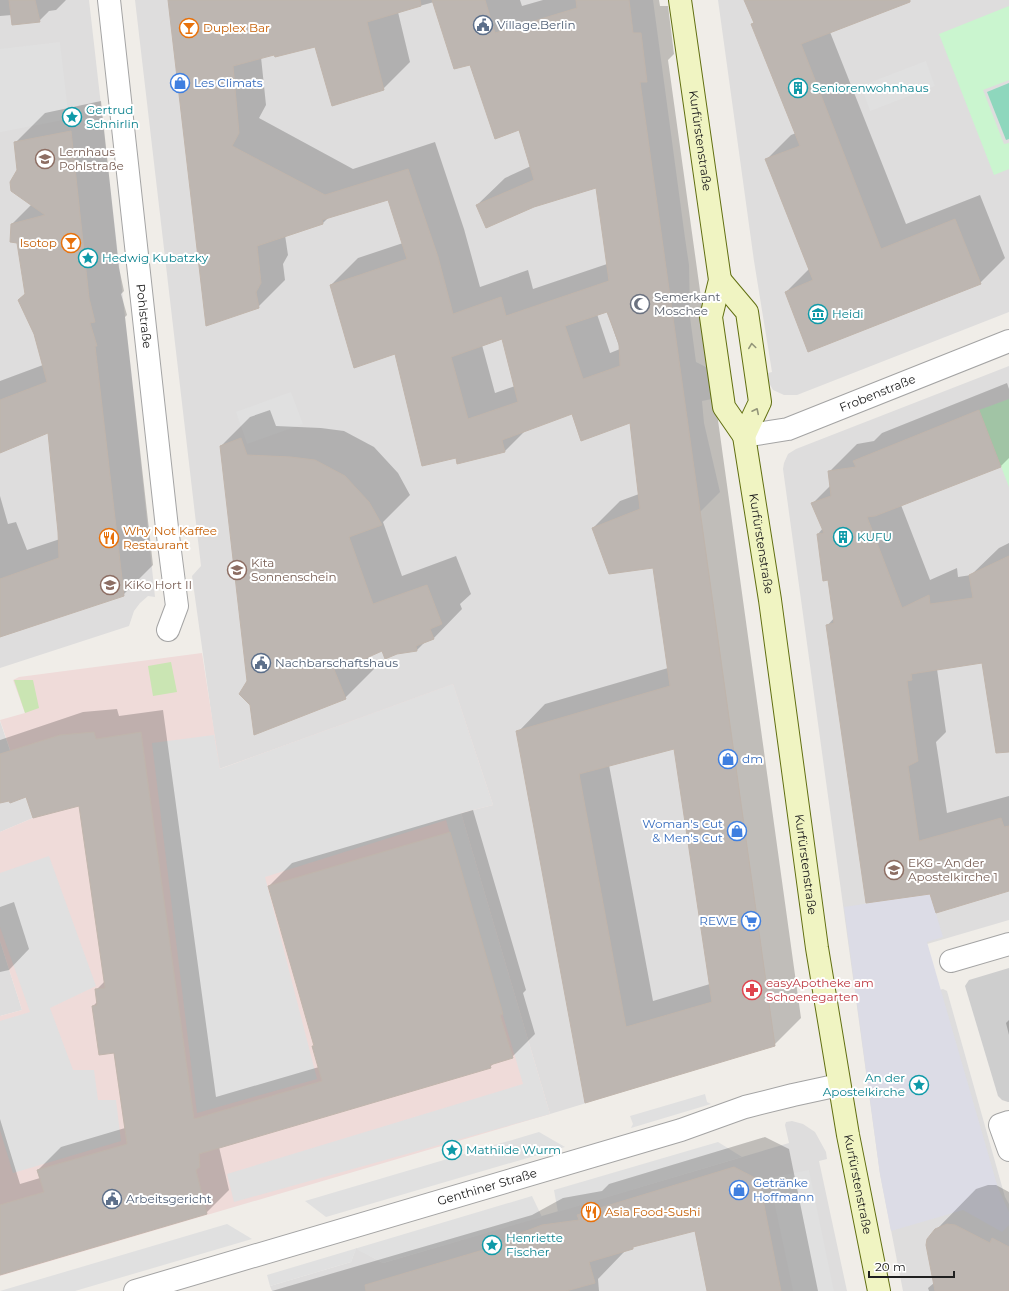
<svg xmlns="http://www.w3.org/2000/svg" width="1009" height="1291" font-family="Montserrat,sans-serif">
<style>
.residential{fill:#dedddd}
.commercial{fill:#efdbd9}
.religious{fill:#cecece}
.grass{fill:#cae5b3}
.park{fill:#caf5cf}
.pitch{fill:#8ed7bd}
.parking{fill:#e0e0e0}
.plaza{fill:#dcdce6}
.shadow{fill:#0003;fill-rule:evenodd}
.building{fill:#bdb6b1;stroke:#c0b5ac;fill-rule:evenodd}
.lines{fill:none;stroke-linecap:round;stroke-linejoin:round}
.street-casing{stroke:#a4a4a4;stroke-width:24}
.secondary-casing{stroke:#616f10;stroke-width:24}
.street{stroke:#fff;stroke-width:22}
.secondary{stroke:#f0f4c2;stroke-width:22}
.oneway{stroke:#929579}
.labels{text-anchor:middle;stroke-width:4;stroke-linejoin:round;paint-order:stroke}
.service-label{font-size:12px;fill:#4e5e75;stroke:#fff;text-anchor:start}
.food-label{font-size:12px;fill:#c56008;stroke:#fff;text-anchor:start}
.shop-label{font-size:12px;fill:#366cbe;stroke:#fff;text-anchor:start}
.culture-label{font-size:12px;fill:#0d838f;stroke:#fff;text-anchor:start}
.street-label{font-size:12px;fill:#202020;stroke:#fff}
.education-label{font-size:12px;fill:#785e54;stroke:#fff;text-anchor:start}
.worship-label{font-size:12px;fill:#5b616d;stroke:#fff;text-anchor:start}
.health-label{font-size:12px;fill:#be3a42;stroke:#fff;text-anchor:start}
</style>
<rect width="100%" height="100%" fill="#f0ede8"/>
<g class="residential">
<polygon points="0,0 89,0 131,369 155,597 148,596 140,603 134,611 129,626 0,668"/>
<polygon points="135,0 653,0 685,238 689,265 690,317 696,362 708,368 712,399 702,401 704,423 720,492 700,512 775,1046 550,1114 461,813 493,805 453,685 219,769 192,576 201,566"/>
<polygon points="718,0 1009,0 1009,312 797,395 784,395 773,390 764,374 772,372 754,261"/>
<polygon points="1009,366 1009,920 910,949 924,994 943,989 947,991 1005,1197 1009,1204 1009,1291 903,1291 880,1174 783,469 784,463 788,454 796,449"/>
<polygon points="0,721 33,818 0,832"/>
<polygon points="0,941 22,1010 0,1016"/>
<polygon points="792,1121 803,1124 815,1132 826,1152 827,1159 819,1161 847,1291 272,1291 270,1286 351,1262 356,1248 383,1263 789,1143 785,1125 786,1122"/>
</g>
<polygon class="commercial" points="202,653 220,769 453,684 493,805 461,813 550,1114 0,1276 0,1016 22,1010 0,941 0,832 33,818 0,720 25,713 13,680 19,677"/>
<polygon class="religious" points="1009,968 1009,1102 1008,1102 1002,1100 998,1096 965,986 969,980"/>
<g class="grass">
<polygon points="171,662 177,692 153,696 148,666"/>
<polygon points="14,680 33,680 39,708 25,713"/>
</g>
<g class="park">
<polygon points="1009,6 1009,80 983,90 1004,144 1009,143 1009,169 994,175 939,34"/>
<polygon points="1009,399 1009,487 979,410"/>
</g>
<polygon class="pitch" points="1009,83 1009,139 1006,140 987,92"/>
<g class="parking">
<polygon points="60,42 69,119 0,132 0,49"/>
<polygon points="926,61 935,86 870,111 861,86"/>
<polygon points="291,392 303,424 247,444 236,412"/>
<polygon points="453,684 493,805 461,813 550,1114 234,1202 227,1174 523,1084 446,820 265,877 317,1079 197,1113 152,743 214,735 220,769"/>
<polygon points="49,856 96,986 50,1008 73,1070 94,1070 98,1100 116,1100 121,1141 13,1173 0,1130 0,1021 30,1012 0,927 0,873"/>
<polygon points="705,1094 707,1102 711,1104 631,1128 633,1124 630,1116"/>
<polygon points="539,1132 565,1147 326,1217 305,1201"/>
<polygon points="718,1142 742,1157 558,1212 554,1190"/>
<polygon points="809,1170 834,1291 793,1291 769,1178"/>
<polygon points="532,1196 542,1217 383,1263 356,1249 351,1262 270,1286 267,1275"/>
<polygon points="227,1224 252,1239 75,1291 0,1291"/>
</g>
<polygon class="plaza" points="930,894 943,937 927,942 998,1188 1009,1212 1009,1225 1002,1232 963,1210 891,1231 880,1174 844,907"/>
<g class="shadow">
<polygon points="0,0 66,0 56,10 49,11 39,21 12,15 0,16"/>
<path d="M169,0H520L522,6L543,0H659L660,6H668L674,54L668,60L801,1018L774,1045L586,1102L518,732L545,704L668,668L654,567L593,528L620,501L639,494L631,422L573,412L526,430L505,451L456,456L396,353L331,285L358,258L403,243L389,199L330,216L323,223L285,235L288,255L283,264L285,280L258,307ZM434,2L470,63L519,129L531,166L505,178L477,205L597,186L607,264L533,289L528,270L480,287L464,229L435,142L353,169L259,118L266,105L261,57L316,46L383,89L410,62L398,12ZM607,311L620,349L610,353L597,314ZM503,337L515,386L495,393L482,345ZM675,747L710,984L653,1001L609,765Z"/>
<polygon points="745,0 908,0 830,32 906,224 980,195 1005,258 980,283 786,292 809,269 766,160 791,135 796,133 752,24 754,22"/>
<polygon points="101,101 119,268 124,291 121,294 127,315 125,317 153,565 123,595 0,636 0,496 8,524 16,522 27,550 60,539 49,431 0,451 0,381 43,365 34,334 19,300 26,293 18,242 12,224 32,204 18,170 15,143 45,113"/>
<polygon points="1007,383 1009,389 1009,458 1001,466 901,505 930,580 957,568 958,577 971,575 999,548 1009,543 1009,715 983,661 937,669 946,732 936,742 947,813 1009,796 1009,890 931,892 827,626 834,618 829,579 818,534 823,528 812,504 831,485 829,472 857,444 874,441 882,433"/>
<polygon points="270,410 276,426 321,428 344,431 374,447 398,473 410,495 383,522 402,576 456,556 471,594 460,604 462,609 433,639 425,642 417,650 382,649 369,656 374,669 345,698 248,681 221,446 250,417"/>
<polygon points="117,709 119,716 163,710 216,1097 319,1067 313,1047 315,1045 269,886 292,863 473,810 526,990 523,993 535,1034 512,1057 495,1062 490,1067 219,1147 229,1190 206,1213 0,1274 0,1119 20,1184 40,1178 38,1170 61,1147 125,1128 114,1052 93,1006 98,1001 96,990 105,981 80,804 27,796 0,803 0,740 83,712"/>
<polygon points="14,902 29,949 9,970 0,972 0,907"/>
<polygon points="1009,1020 1009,1035 1006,1023"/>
<polygon points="765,1137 789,1149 818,1291 708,1291 695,1230 636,1245 625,1251 598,1279 599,1291 272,1291 532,1215 563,1198 602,1191 609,1184"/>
<polygon points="988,1185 996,1185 1009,1192 1009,1291 929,1291 928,1288 934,1283 936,1230 976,1189"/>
</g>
<g class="building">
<polygon points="9,0 35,0 40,22 12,25"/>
<path d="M168,0H420L421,6L367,22L384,90L332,106L315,47L275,57L274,55L233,66L239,133L232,146L325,195L408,169L438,257L453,314L501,297L506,316L609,281L596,188L534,207L486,228L476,205L534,180L519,130L495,139L470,65L454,69L432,0H485L495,33L577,8L576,0H629L633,33H641L647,82H640L775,1046L585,1103L516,731L670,686L653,568L609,574L592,528L640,509L630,423L581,441L572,414L502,440L505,452L457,464L456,458L422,466L395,354L354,368L330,285L407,259L388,200L322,220L323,224L257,246L261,283L256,292L259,308L206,326ZM607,312L619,344L620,366L583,379L565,326ZM502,339L518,402L468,419L451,357ZM674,749L712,1002L626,1027L579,774Z"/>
<polygon points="744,0 910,0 910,2 801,44 881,249 955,219 981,284 808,352 785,292 813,280 765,159 800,146 751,24 754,23"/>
<polygon points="71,131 89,298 95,322 90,323 97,346 95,346 124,596 0,637 0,579 59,558 58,532 48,433 0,453 0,400 47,382 34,334 18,300 25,294 17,243 10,242 11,224 45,215 11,191 10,182 17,170 14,142"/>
<polygon points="979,410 1001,467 875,516 867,517 902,608 929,595 930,604 973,598 969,575 1009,556 1009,752 996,753 982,663 911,674 912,680 907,681 918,761 908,766 919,841 1001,818 1004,827 1009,826 1009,891 936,913 930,894 866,903 826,625 834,623 828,580 823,581 817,534 824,533 811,503 831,496 828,471 856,467 853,461"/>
<polygon points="241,438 247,455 291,457 315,460 345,476 369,502 382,525 349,537 373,604 427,585 442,624 430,629 434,639 416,646 417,651 397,654 385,659 382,651 364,659 333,667 346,699 254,735 250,705 239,694 247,681 220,446"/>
<polygon points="94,732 96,739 141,732 194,1119 322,1081 312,1046 314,1046 268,886 450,832 503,1014 500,1015 513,1058 490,1065 491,1068 199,1154 200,1167 196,1170 207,1214 0,1275 0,1205 44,1192 37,1170 127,1144 114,1053 99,1055 92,1006 97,1005 95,989 105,988 79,806 33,818 26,797 10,803 9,801 0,803 0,754 60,735"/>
<polygon points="734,1167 759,1180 781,1291 707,1291 695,1231 633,1247 633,1249 589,1262 595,1283 566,1291 366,1291 365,1285 500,1245 521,1233 542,1225 579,1220 577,1215"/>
<polygon points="947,1224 955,1225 990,1243 992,1238 1009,1247 1009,1291 935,1291 926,1245 927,1239 935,1229"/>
</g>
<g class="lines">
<defs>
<g id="street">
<path id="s1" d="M109,0L167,528L177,606L168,630"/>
<path id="s2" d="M744,436L788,429L1009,341"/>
<polyline points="951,961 1009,944"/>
<polyline points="1009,1122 1000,1125 1009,1150"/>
<path id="s3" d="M135,1291L681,1130L745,1107L793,1095L839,1085"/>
</g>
<g id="secondary">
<path id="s4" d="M680,0L720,280L711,317L724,407L744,436L770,600L817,948L848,1135L879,1291"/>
<polyline points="720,280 747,312 760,402 744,436"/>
</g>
</defs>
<use href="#street" class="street-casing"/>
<use href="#secondary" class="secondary-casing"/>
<use href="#street" class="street"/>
<use href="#secondary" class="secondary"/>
</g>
<defs><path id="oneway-chevron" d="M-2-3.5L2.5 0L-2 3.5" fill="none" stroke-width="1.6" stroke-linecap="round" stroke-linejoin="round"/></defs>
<g class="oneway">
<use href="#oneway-chevron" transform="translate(752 346) rotate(-98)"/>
<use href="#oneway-chevron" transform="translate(756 411) rotate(-64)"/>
</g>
<defs>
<symbol id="civic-ring" viewBox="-11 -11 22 22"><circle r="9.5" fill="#fff" stroke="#5c6f8a" stroke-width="1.5"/><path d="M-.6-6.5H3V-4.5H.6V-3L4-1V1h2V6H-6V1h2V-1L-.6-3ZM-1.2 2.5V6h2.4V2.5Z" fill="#5c6f8a"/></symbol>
<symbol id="bar-ring" viewBox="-11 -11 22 22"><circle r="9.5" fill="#fff" stroke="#e8710a" stroke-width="1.5"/><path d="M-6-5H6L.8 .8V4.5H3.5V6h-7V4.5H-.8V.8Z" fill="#e8710a"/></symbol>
<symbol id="shop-ring" viewBox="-11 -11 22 22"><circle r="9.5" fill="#fff" stroke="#3f7fe0" stroke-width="1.5"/><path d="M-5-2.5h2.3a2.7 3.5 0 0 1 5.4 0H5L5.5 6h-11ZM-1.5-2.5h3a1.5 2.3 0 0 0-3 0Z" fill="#3f7fe0"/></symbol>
<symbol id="building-ring" viewBox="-11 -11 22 22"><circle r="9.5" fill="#fff" stroke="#0f9aa8" stroke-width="1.5"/><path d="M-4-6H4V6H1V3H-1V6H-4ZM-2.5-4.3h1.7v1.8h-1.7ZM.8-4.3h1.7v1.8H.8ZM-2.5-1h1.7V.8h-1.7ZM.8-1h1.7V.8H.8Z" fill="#0f9aa8"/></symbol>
<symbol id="sight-ring" viewBox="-11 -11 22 22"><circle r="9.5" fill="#fff" stroke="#0f9aa8" stroke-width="1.5"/><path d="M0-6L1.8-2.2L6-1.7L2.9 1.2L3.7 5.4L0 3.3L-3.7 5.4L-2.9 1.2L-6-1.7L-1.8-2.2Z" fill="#0f9aa8"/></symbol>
<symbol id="university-ring" viewBox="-11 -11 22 22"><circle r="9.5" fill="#fff" stroke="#8d6e63" stroke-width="1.5"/><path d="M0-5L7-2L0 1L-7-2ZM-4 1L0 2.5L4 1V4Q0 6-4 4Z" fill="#8d6e63"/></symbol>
<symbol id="mosque-ring" viewBox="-11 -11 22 22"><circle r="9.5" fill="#fff" stroke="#6b7280" stroke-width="1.5"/><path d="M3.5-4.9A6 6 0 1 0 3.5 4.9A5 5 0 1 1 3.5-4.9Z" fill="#6b7280"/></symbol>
<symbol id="museum-ring" viewBox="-11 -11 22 22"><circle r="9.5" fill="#fff" stroke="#0f9aa8" stroke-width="1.5"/><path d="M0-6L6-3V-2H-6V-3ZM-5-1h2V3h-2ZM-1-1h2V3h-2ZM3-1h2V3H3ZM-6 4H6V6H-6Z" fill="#0f9aa8"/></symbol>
<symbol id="restaurant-ring" viewBox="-11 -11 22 22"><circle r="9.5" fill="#fff" stroke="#e8710a" stroke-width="1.5"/><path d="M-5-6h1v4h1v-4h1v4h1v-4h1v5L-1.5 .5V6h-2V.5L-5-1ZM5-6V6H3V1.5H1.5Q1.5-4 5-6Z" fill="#e8710a"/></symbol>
<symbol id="school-ring" viewBox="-11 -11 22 22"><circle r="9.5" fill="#fff" stroke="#8d6e63" stroke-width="1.5"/><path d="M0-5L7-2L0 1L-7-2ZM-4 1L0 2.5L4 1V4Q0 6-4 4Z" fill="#8d6e63"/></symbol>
<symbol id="supermarket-ring" viewBox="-11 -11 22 22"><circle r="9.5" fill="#fff" stroke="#3f7fe0" stroke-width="1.5"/><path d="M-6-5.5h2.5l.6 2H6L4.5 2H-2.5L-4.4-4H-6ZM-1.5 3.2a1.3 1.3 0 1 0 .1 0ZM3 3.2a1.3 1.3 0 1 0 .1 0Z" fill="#3f7fe0"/></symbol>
<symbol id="pharmacy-ring" viewBox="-11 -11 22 22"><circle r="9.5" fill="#fff" stroke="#e0444e" stroke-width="1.5"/><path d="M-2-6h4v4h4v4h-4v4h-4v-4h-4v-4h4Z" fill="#e0444e"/></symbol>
</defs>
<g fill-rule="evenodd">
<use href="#civic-ring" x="472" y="14" width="22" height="22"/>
<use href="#bar-ring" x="178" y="17" width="22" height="22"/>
<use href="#shop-ring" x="169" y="72" width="22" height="22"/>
<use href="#building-ring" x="787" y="77" width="22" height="22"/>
<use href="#sight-ring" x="61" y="106" width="22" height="22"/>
<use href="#university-ring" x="34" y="148" width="22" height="22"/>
<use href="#bar-ring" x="60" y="232" width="22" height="22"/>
<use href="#sight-ring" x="77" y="247" width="22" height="22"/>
<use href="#mosque-ring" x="629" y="293" width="22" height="22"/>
<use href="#museum-ring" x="807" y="303" width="22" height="22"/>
<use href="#building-ring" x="832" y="526" width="22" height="22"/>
<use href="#restaurant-ring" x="98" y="527" width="22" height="22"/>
<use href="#school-ring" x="226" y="559" width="22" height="22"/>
<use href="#school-ring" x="99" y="574" width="22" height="22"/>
<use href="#civic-ring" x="250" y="652" width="22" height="22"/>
<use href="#shop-ring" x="717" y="748" width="22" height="22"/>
<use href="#shop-ring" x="726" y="820" width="22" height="22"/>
<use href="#school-ring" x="883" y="859" width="22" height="22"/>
<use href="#supermarket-ring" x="740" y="910" width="22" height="22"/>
<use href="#pharmacy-ring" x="741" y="979" width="22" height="22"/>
<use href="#sight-ring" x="908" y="1074" width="22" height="22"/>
<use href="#sight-ring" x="441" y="1139" width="22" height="22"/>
<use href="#shop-ring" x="728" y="1179" width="22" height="22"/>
<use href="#civic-ring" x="101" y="1188" width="22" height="22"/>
<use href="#restaurant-ring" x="580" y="1201" width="22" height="22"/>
<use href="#sight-ring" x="481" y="1234" width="22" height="22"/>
</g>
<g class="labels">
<g class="service-label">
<text x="497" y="29">Village.Berlin</text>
<text x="275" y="667">Nachbarschaftshaus</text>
<text x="126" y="1203">Arbeitsgericht</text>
</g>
<g class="food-label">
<text x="203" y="32">Duplex Bar</text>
<text x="57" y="247" text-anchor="end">Isotop</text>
<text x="123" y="535">Why Not Kaffee<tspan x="123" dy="14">Restaurant</tspan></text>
<text x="605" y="1216">Asia Food-Sushi</text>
</g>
<g class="shop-label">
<text x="194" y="87">Les Climats</text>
<text x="742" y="763">dm</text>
<text x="723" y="828" text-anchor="end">Woman's Cut<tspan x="723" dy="14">&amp; Men's Cut</tspan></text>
<text x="737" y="925" text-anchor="end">REWE</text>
<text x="753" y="1187">Getränke<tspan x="753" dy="14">Hoffmann</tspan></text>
</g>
<g class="culture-label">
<text x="812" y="92">Seniorenwohnhaus</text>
<text x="86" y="114">Gertrud<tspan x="86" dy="14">Schnirlin</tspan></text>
<text x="102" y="262">Hedwig Kubatzky</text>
<text x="832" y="318">Heidi</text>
<text x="857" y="541">KUFU</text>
<text x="905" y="1082" text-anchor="end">An der<tspan x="905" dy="14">Apostelkirche</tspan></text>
<text x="466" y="1154">Mathilde Wurm</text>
<text x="506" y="1242">Henriette<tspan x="506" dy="14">Fischer</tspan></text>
</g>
<g class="street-label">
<text dy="4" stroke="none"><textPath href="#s4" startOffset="142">Kurfürstenstraße</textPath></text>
<text dy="4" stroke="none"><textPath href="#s1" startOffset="318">Pohlstraße</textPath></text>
<text dy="4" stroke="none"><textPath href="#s2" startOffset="141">Frobenstraße</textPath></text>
<text dy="4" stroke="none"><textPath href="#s4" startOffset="556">Kurfürstenstraße</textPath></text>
<text dy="4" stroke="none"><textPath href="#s4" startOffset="880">Kurfürstenstraße</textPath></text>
<text dy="4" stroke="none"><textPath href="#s4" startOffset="1204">Kurfürstenstraße</textPath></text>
<text dy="4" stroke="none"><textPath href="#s3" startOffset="367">Genthiner Straße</textPath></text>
</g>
<g class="education-label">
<text x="59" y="156">Lernhaus<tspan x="59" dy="14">Pohlstraße</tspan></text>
<text x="251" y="567">Kita<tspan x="251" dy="14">Sonnenschein</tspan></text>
<text x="124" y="589">KiKo Hort II</text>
<text x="908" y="867">EKG - An der<tspan x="908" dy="14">Apostelkirche 1</tspan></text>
</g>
<g class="worship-label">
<text x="654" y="301">Semerkant<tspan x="654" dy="14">Moschee</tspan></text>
</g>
<g class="health-label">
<text x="766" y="987">easyApotheke am<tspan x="766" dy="14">Schoenegarten</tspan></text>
</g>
</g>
<path d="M869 1271v6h85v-6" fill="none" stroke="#202020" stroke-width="2"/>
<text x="875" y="1271" font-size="12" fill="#202020" stroke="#ffffff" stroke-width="3" paint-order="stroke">20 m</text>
</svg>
